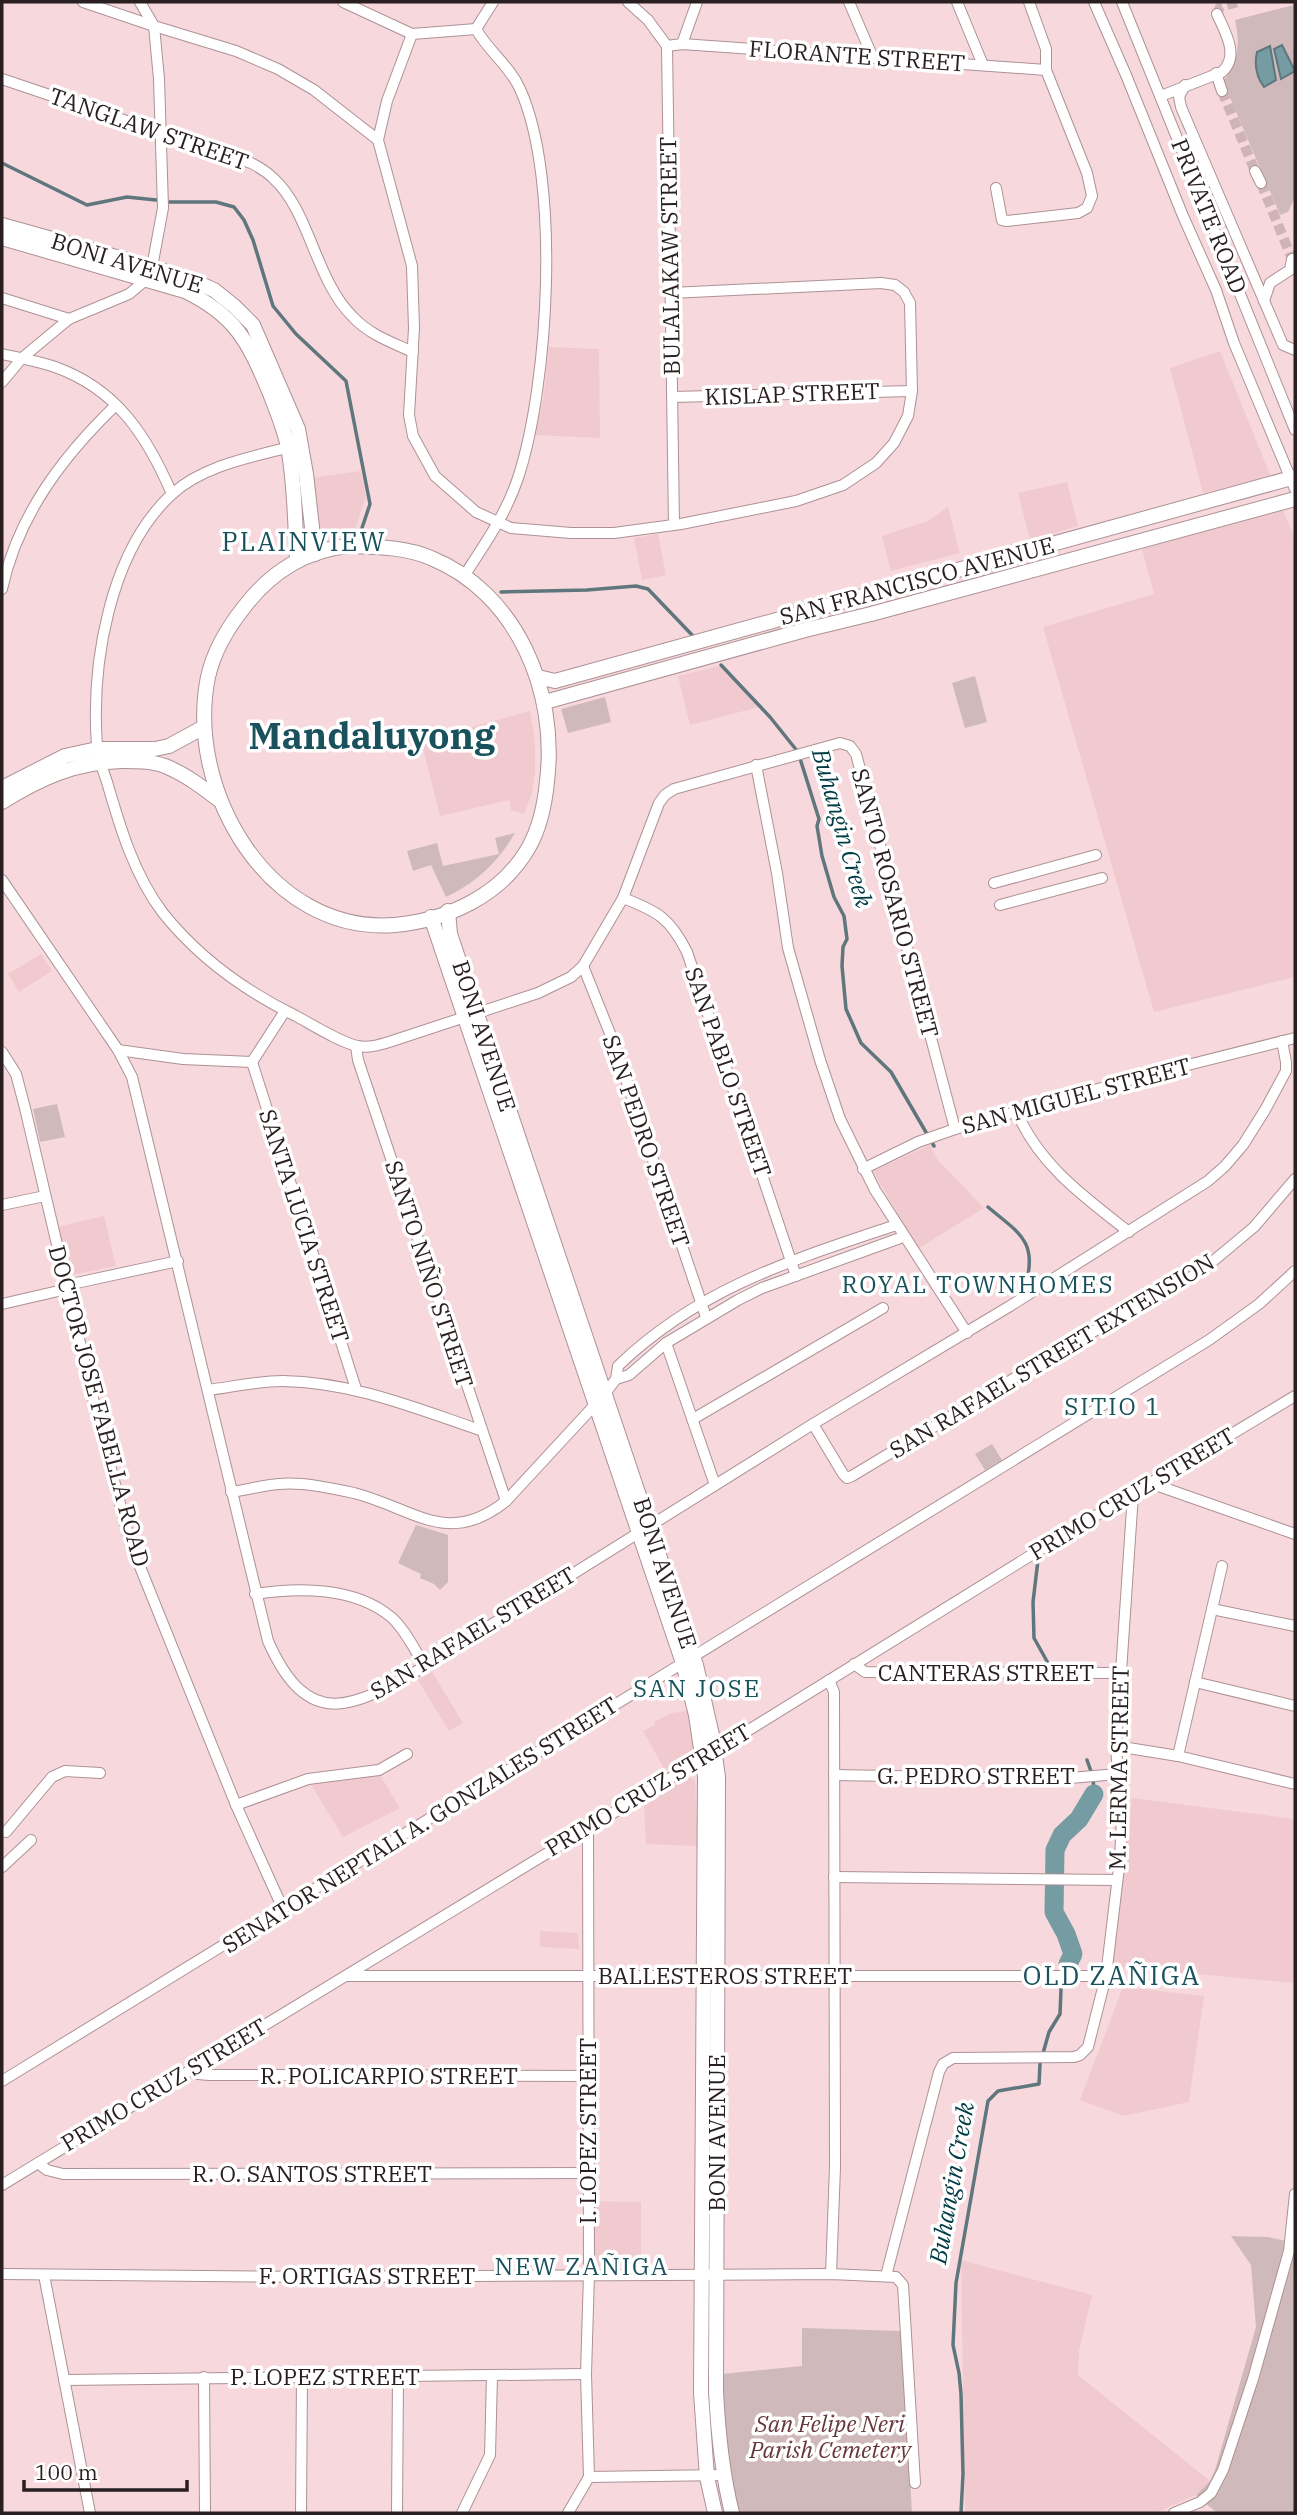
<svg xmlns="http://www.w3.org/2000/svg" width="1297" height="2515" font-family="'IBM Plex Serif',serif">
<style>
.built{fill:#f0cace}
.green{fill:#d0b9bb}
.water{fill:#769ca3;stroke:#5f767c;stroke-width:2}
.lines{fill:none;stroke-linecap:round;stroke-linejoin:round}
.stream{stroke:#5f767c;stroke-width:3.5}
.river{stroke:#769ca3;stroke-width:19}
.minor-tunnel{stroke:#ceb4b7;stroke-width:10;stroke-dasharray:10 5;stroke-linecap:butt}
.minor-casing{stroke:#ad9195;stroke-width:12}
.major-casing{stroke:#ad9195;stroke-width:16}
.minor{stroke:#fff;stroke-width:10}
.major{stroke:#fff;stroke-width:14}
.labels{text-anchor:middle;stroke-width:7;stroke-linejoin:round;paint-order:stroke}
.street-label{font-size:23px;fill:#291f20;stroke:#fff}
.park-label{font-size:23px;font-style:italic;fill:#67353d;stroke:#fff}
.water-label{font-size:24px;font-style:italic;fill:#003c45;stroke:#fff}
.neighbourhood-label{font-size:24px;letter-spacing:2px;fill:#19525c;stroke:#fff}
.quarter-label{font-size:26px;letter-spacing:2px;fill:#19525c;stroke:#fff}
.town-label{font-size:37px;font-weight:bold;fill:#19525c;stroke:#fff}
</style>
<rect width="100%" height="100%" fill="#f7d9dd"/>
<g class="built">
<polygon points="549,347 599,349 600,438 534,435 543,401"/>
<polygon points="1220,351 1271,477 1203,493 1170,368"/>
<polygon points="361,471 366,497 353,535 318,537 311,478"/>
<polygon points="1067,482 1078,526 1030,540 1018,493"/>
<polygon points="948,507 960,553 891,571 882,536 928,521"/>
<polygon points="1282,508 1295,539 1295,977 1154,1012 1043,627 1154,594 1142,549"/>
<polygon points="658,534 666,575 642,580 634,538"/>
<polygon points="719,666 759,707 690,725 678,676"/>
<polygon points="530,711 535,741 535,771 532,793 524,814 511,810 509,800 440,816 421,741"/>
<polygon points="41,954 52,971 19,992 8,974"/>
<polygon points="930,1145 937,1159 984,1208 918,1249 873,1171"/>
<polygon points="104,1216 116,1266 67,1276 57,1227"/>
<polygon points="432,1672 463,1723 449,1731 418,1680"/>
<polygon points="688,1711 694,1751 665,1770 643,1731 655,1725 654,1722 671,1713"/>
<polygon points="380,1775 400,1808 343,1837 310,1783"/>
<polygon points="688,1777 695,1780 698,1846 646,1844 644,1806"/>
<polygon points="1132,1798 1295,1819 1295,1983 1111,1966"/>
<polygon points="540,1931 578,1933 579,1949 540,1947"/>
<polygon points="1123,1987 1204,1996 1189,2102 1123,2116 1080,2100"/>
<polygon points="592,2201 641,2202 641,2268 592,2267"/>
<polygon points="961,2260 1092,2295 1079,2351 1078,2375 1210,2481 1196,2495 1155,2513 965,2513"/>
</g>
<g class="green">
<path d="M1294,5L1295,197L1288,212L1280,215L1223,81C1239,64 1240,42 1235,20Z"/>
<polygon points="975,676 987,722 965,728 952,683"/>
<polygon points="605,697 611,722 568,733 561,709"/>
<path d="M515,833C497,863 477,882 446,897L431,865L413,871L407,851L437,843L443,866L499,854L495,838Z"/>
<polygon points="57,1104 65,1137 40,1142 33,1109"/>
<polygon points="992,1444 1002,1460 985,1470 975,1454"/>
<polygon points="416,1525 448,1535 448,1582 440,1590 434,1584 420,1578 421,1574 398,1563"/>
<polygon points="1231,2236 1268,2237 1295,2243 1295,2513 1217,2513 1196,2495 1210,2481 1215,2470 1256,2327 1251,2265"/>
<polygon points="802,2328 902,2331 912,2513 738,2513 728,2471 722,2374 802,2366"/>
</g>
<g class="water">
<polygon points="1282,45 1295,71 1281,79 1274,49"/>
<path d="M1270,46L1276,80L1264,87C1256,76 1254,65 1257,52Z"/>
</g>
<g class="lines">
<g class="stream">
<polyline points="2,163 87,205 127,197 156,200"/>
<polyline points="169,202 216,202 234,207 244,220 253,240 273,306 296,334 346,381 370,504 362,528"/>
<polyline points="501,592 587,590 636,586 648,589 694,637"/>
<polyline points="721,665 770,717 798,752 819,819 817,826 822,856 834,897 844,916 847,939 843,947 842,966 846,1009 861,1043 891,1072 934,1146"/>
<path d="M988,1207C1017,1232 1038,1240 1026,1283"/>
<polyline points="1038,1560 1033,1602 1034,1638 1058,1681"/>
<polyline points="1087,1760 1093,1777 1094,1794"/>
<polyline points="961,2513 963,2474 961,2394 959,2373 953,2345 956,2283 988,2101 998,2091 1039,2084 1040,2064 1049,2032 1060,2014 1061,1989 1068,1964"/>
</g>
<polyline class="river" points="1068,1964 1073,1954 1066,1934 1054,1912 1055,1850 1062,1835 1079,1819 1094,1794"/>
<g class="minor-tunnel">
<polyline points="1217,14 1220,7 1238,2"/>
<polyline points="1222,91 1255,171"/>
<polyline points="1261,183 1292,259"/>
</g>
<defs>
<g id="minor">
<polyline points="83,2 154,26 236,51 278,69 314,90 378,140"/>
<polyline points="343,2 412,34 476,29"/>
<polyline points="628,2 648,20 667,46 674,525"/>
<polyline points="849,2 873,58"/>
<polyline points="957,2 983,65"/>
<polyline points="1094,2 1126,75 1183,216 1216,290 1234,343 1295,489"/>
<polyline points="1122,2 1295,430"/>
<polyline points="476,29 493,2"/>
<polyline points="412,34 387,101 378,140 412,266 414,328 409,415 413,436 435,476 476,512 511,528 571,533 614,533 681,524 796,501 843,485 876,463 894,443 908,416 912,391 910,303 904,292 895,285 881,283 671,293"/>
<polyline points="682,44 697,2"/>
<polyline points="667,46 682,44 1046,70"/>
<polyline points="1216,73 1222,91"/>
<path d="M2,79L251,163C259,167 267,172 273,178C310,211 315,280 353,317C370,335 391,342 413,352"/>
<polyline points="1185,85 1179,97 1181,107 1283,345 1295,350"/>
<path d="M1161,96L1222,72C1240,56 1225,32 1217,14"/>
<polyline points="1255,171 1261,183"/>
<polyline points="996,188 1002,220 1007,221 1078,213 1087,208 1092,196 1087,173 1046,70 1046,49 1029,2"/>
<polyline points="2,298 69,319"/>
<polyline points="1264,301 1270,283 1290,270 1292,259"/>
<path d="M2,354C19,358 38,361 55,367C117,389 147,436 172,494"/>
<polyline points="2,382 22,358 69,319 129,294 147,279 152,267 163,208 159,79 154,26 140,2"/>
<polyline points="672,397 912,391"/>
<path d="M294,446C252,457 204,465 172,494C109,552 91,665 97,746C98,758 103,770 107,782C120,827 134,875 163,913C199,958 245,991 296,1016C311,1024 343,1044 358,1046C369,1048 379,1045 389,1042L538,993L571,977L583,966L623,898L659,803L665,795L674,789L840,743L850,746L856,754L955,1129"/>
<path d="M464,576C485,544 506,514 518,478C549,384 561,179 520,89C510,66 488,51 476,29"/>
<path d="M2,589C18,515 63,456 116,405"/>
<polyline points="756,765 777,873 788,948 820,1060 840,1119 875,1190 967,1333"/>
<path d="M2,880L118,1050L132,1077L268,1641C308,1731 351,1709 422,1668L813,1424L1010,1306L1208,1181L1225,1166L1243,1145L1265,1110L1286,1071V1062L1282,1041"/>
<polyline points="994,883 1096,855"/>
<path d="M623,898C657,911 670,918 687,952L796,1276"/>
<polyline points="1000,905 1102,878"/>
<polyline points="583,966 613,1041 706,1317"/>
<polyline points="356,1046 358,1060 506,1501"/>
<polyline points="118,1050 183,1059 252,1062 285,1011"/>
<polyline points="2,1052 16,1074 25,1108 96,1411 130,1542 236,1805 283,1909"/>
<polyline points="252,1062 356,1389"/>
<path d="M1016,1110C1038,1164 1084,1197 1129,1232"/>
<polyline points="863,1169 918,1142 955,1129 1148,1075 1295,1038"/>
<polyline points="2,1205 45,1196"/>
<polyline points="67,1285 178,1261"/>
<polyline points="2,1304 67,1289"/>
<polyline points="666,1343 715,1485"/>
<polyline points="616,1379 629,1375 666,1343 738,1300 762,1288 903,1237"/>
<path d="M208,1390C232,1387 258,1381 283,1381C352,1382 415,1408 480,1430"/>
<polyline points="693,1419 883,1308"/>
<polyline points="813,1424 843,1474 847,1478 852,1476 1073,1343 1200,1272 1254,1227 1295,1179"/>
<polyline points="1150,1483 1295,1534"/>
<path d="M231,1492C247,1490 263,1485 279,1484C303,1482 331,1488 354,1493C413,1508 448,1548 506,1501L604,1395L616,1379L618,1366C699,1288 792,1260 896,1225"/>
<path d="M255,1594C299,1587 355,1587 391,1617C405,1629 415,1651 425,1666"/>
<polyline points="1212,1609 1295,1626"/>
<polyline points="854,1664 865,1672 1120,1673"/>
<polyline points="829,1680 834,1692 835,2167 831,2274"/>
<polyline points="1195,1682 1295,1706"/>
<polyline points="1116,1746 1178,1756 1295,1784"/>
<polyline points="1178,1756 1222,1566"/>
<polyline points="834,1775 1058,1779 1118,1774"/>
<polyline points="236,1805 308,1779 379,1770 407,1754"/>
<polyline points="6,1832 52,1777 65,1771 100,1773"/>
<polyline points="2,1867 31,1840"/>
<polyline points="834,1877 1117,1880"/>
<polyline points="347,1976 1106,1976"/>
<polyline points="191,2069 198,2074 209,2075 588,2076"/>
<polyline points="2,2081 1209,1340 1259,1304 1295,1271"/>
<polyline points="38,2163 47,2170 63,2174 589,2173"/>
<polyline points="2,2185 715,1751 1062,1536 1295,1396"/>
<polyline points="2,2274 313,2277 831,2274 896,2277 903,2285 915,2483"/>
<polyline points="44,2275 90,2513"/>
<polyline points="886,2276 939,2072 943,2064 953,2058 1074,2057 1080,2055 1088,2047 1106,1976 1120,1859 1123,1800 1118,1774 1116,1746 1133,1494"/>
<polyline points="204,2377 205,2513"/>
<polyline points="64,2380 586,2374"/>
<polyline points="589,2477 724,2475"/>
<polyline points="301,2513 302,2377"/>
<polyline points="397,2513 398,2377"/>
<polyline points="462,2513 490,2455 492,2375"/>
<polyline points="568,2513 589,2477 586,2374 589,2274 588,1827"/>
<polyline points="1174,2513 1200,2502 1211,2493 1223,2470 1253,2379 1289,2251 1295,2194"/>
</g>
<g id="major">
<polyline points="2,225 152,267 196,282 214,290 234,306 253,325 298,429 306,474 315,554"/>
<path d="M2,238L185,291C235,315 248,341 269,391C276,409 284,428 288,447C295,484 295,523 297,560"/>
<path d="M351,546C377,547 406,547 431,558C517,593 558,692 547,781C545,803 540,827 529,847C502,895 448,920 395,925C269,935 185,790 208,677C214,650 228,627 245,606C271,572 307,549 351,546Z"/>
<polyline points="538,677 555,681 1295,477"/>
<polyline points="545,702 805,630 871,614 1295,499"/>
<polyline points="2,788 65,756 97,749 155,749 169,746 204,727"/>
<path d="M2,802C40,778 76,762 122,761C136,761 151,761 165,766C185,774 202,787 219,800"/>
<path d="M448,911L450,934L696,1665L712,1735L718,1777L716,2391C718,2432 722,2473 732,2513"/>
<polyline points="431,917 683,1663 696,1715 705,1776 701,2393 707,2477 715,2513"/>
</g>
</defs>
<use href="#minor" class="minor-casing"/>
<use href="#major" class="major-casing"/>
<use href="#minor" class="minor"/>
<use href="#major" class="major"/>
</g>
<g class="labels">
<g class="street-label">
<text transform="translate(857 56) rotate(4)" y="8">FLORANTE STREET</text>
<text transform="translate(149 129) rotate(19)" y="8">TANGLAW STREET</text>
<text transform="translate(1209 216) rotate(68)" y="8">PRIVATE ROAD</text>
<text transform="translate(670 256) rotate(-91)" y="8">BULALAKAW STREET</text>
<text transform="translate(127 263) rotate(17)" y="8">BONI AVENUE</text>
<text transform="translate(792 394) rotate(-2)" y="8">KISLAP STREET</text>
<text transform="translate(917 581) rotate(-15)" y="8">SAN FRANCISCO AVENUE</text>
<text transform="translate(895 903) rotate(75)" y="8">SANTO ROSARIO STREET</text>
<text transform="translate(484 1036) rotate(72)" y="8">BONI AVENUE</text>
<text transform="translate(728 1072) rotate(71)" y="8">SAN PABLO STREET</text>
<text transform="translate(1076 1096) rotate(-15)" y="8">SAN MIGUEL STREET</text>
<text transform="translate(646 1141) rotate(71)" y="8">SAN PEDRO STREET</text>
<text transform="translate(304 1226) rotate(72)" y="8">SANTA LUCIA STREET</text>
<text transform="translate(429 1274) rotate(72)" y="8">SANTO NIÑO STREET</text>
<text transform="translate(1052 1356) rotate(-31)" y="8">SAN RAFAEL STREET EXTENSION</text>
<text transform="translate(99 1406) rotate(75)" y="8">DOCTOR JOSE FABELLA ROAD</text>
<text transform="translate(1132 1494) rotate(-31)" y="8">PRIMO CRUZ STREET</text>
<text transform="translate(665 1573) rotate(72)" y="8">BONI AVENUE</text>
<text transform="translate(473 1633) rotate(-31)" y="8">SAN RAFAEL STREET</text>
<text x="986" y="1681">CANTERAS STREET</text>
<text transform="translate(1119 1768) rotate(-89)" y="8">M. LERMA STREET</text>
<text x="976" y="1784">G. PEDRO STREET</text>
<text transform="translate(648 1790) rotate(-31)" y="8">PRIMO CRUZ STREET</text>
<text transform="translate(420 1825) rotate(-32)" y="8">SENATOR NEPTALI A. GONZALES STREET</text>
<text x="725" y="1984">BALLESTEROS STREET</text>
<text x="389" y="2084">R. POLICARPIO STREET</text>
<text transform="translate(164 2085) rotate(-31)" y="8">PRIMO CRUZ STREET</text>
<text transform="translate(588 2131) rotate(-90)" y="8">I. LOPEZ STREET</text>
<text transform="translate(717 2133) rotate(-90)" y="8">BONI AVENUE</text>
<text x="312" y="2182">R. O. SANTOS STREET</text>
<text x="367" y="2284">F. ORTIGAS STREET</text>
<text x="325" y="2385">P. LOPEZ STREET</text>
</g>
<g class="park-label">
<text x="830" y="2432">San Felipe Neri<tspan x="830" dy="26">Parish Cemetery</tspan></text>
</g>
<g class="water-label">
<text transform="translate(842 828) rotate(74)" y="8">Buhangin Creek</text>
<text transform="translate(952 2183) rotate(-80)" y="8">Buhangin Creek</text>
</g>
<g class="neighbourhood-label">
<text x="978" y="1293">ROYAL TOWNHOMES</text>
<text x="1113" y="1415">SITIO 1</text>
<text x="697" y="1697">SAN JOSE</text>
<text x="582" y="2275">NEW ZAÑIGA</text>
</g>
<g class="quarter-label">
<text x="304" y="551">PLAINVIEW</text>
<text x="1112" y="1985">OLD ZAÑIGA</text>
</g>
<g class="town-label">
<text x="372" y="749">Mandaluyong</text>
</g>
</g>
<rect width="1297" height="2515" fill="none" stroke="#291f20" stroke-width="7"/>
<path d="M24 2480v10h163v-10" fill="none" stroke="#291f20" stroke-width="3.5"/>
<text x="35" y="2480" font-size="21" fill="#291f20" stroke="#ffffff" stroke-width="5" paint-order="stroke">100 m</text>
</svg>
